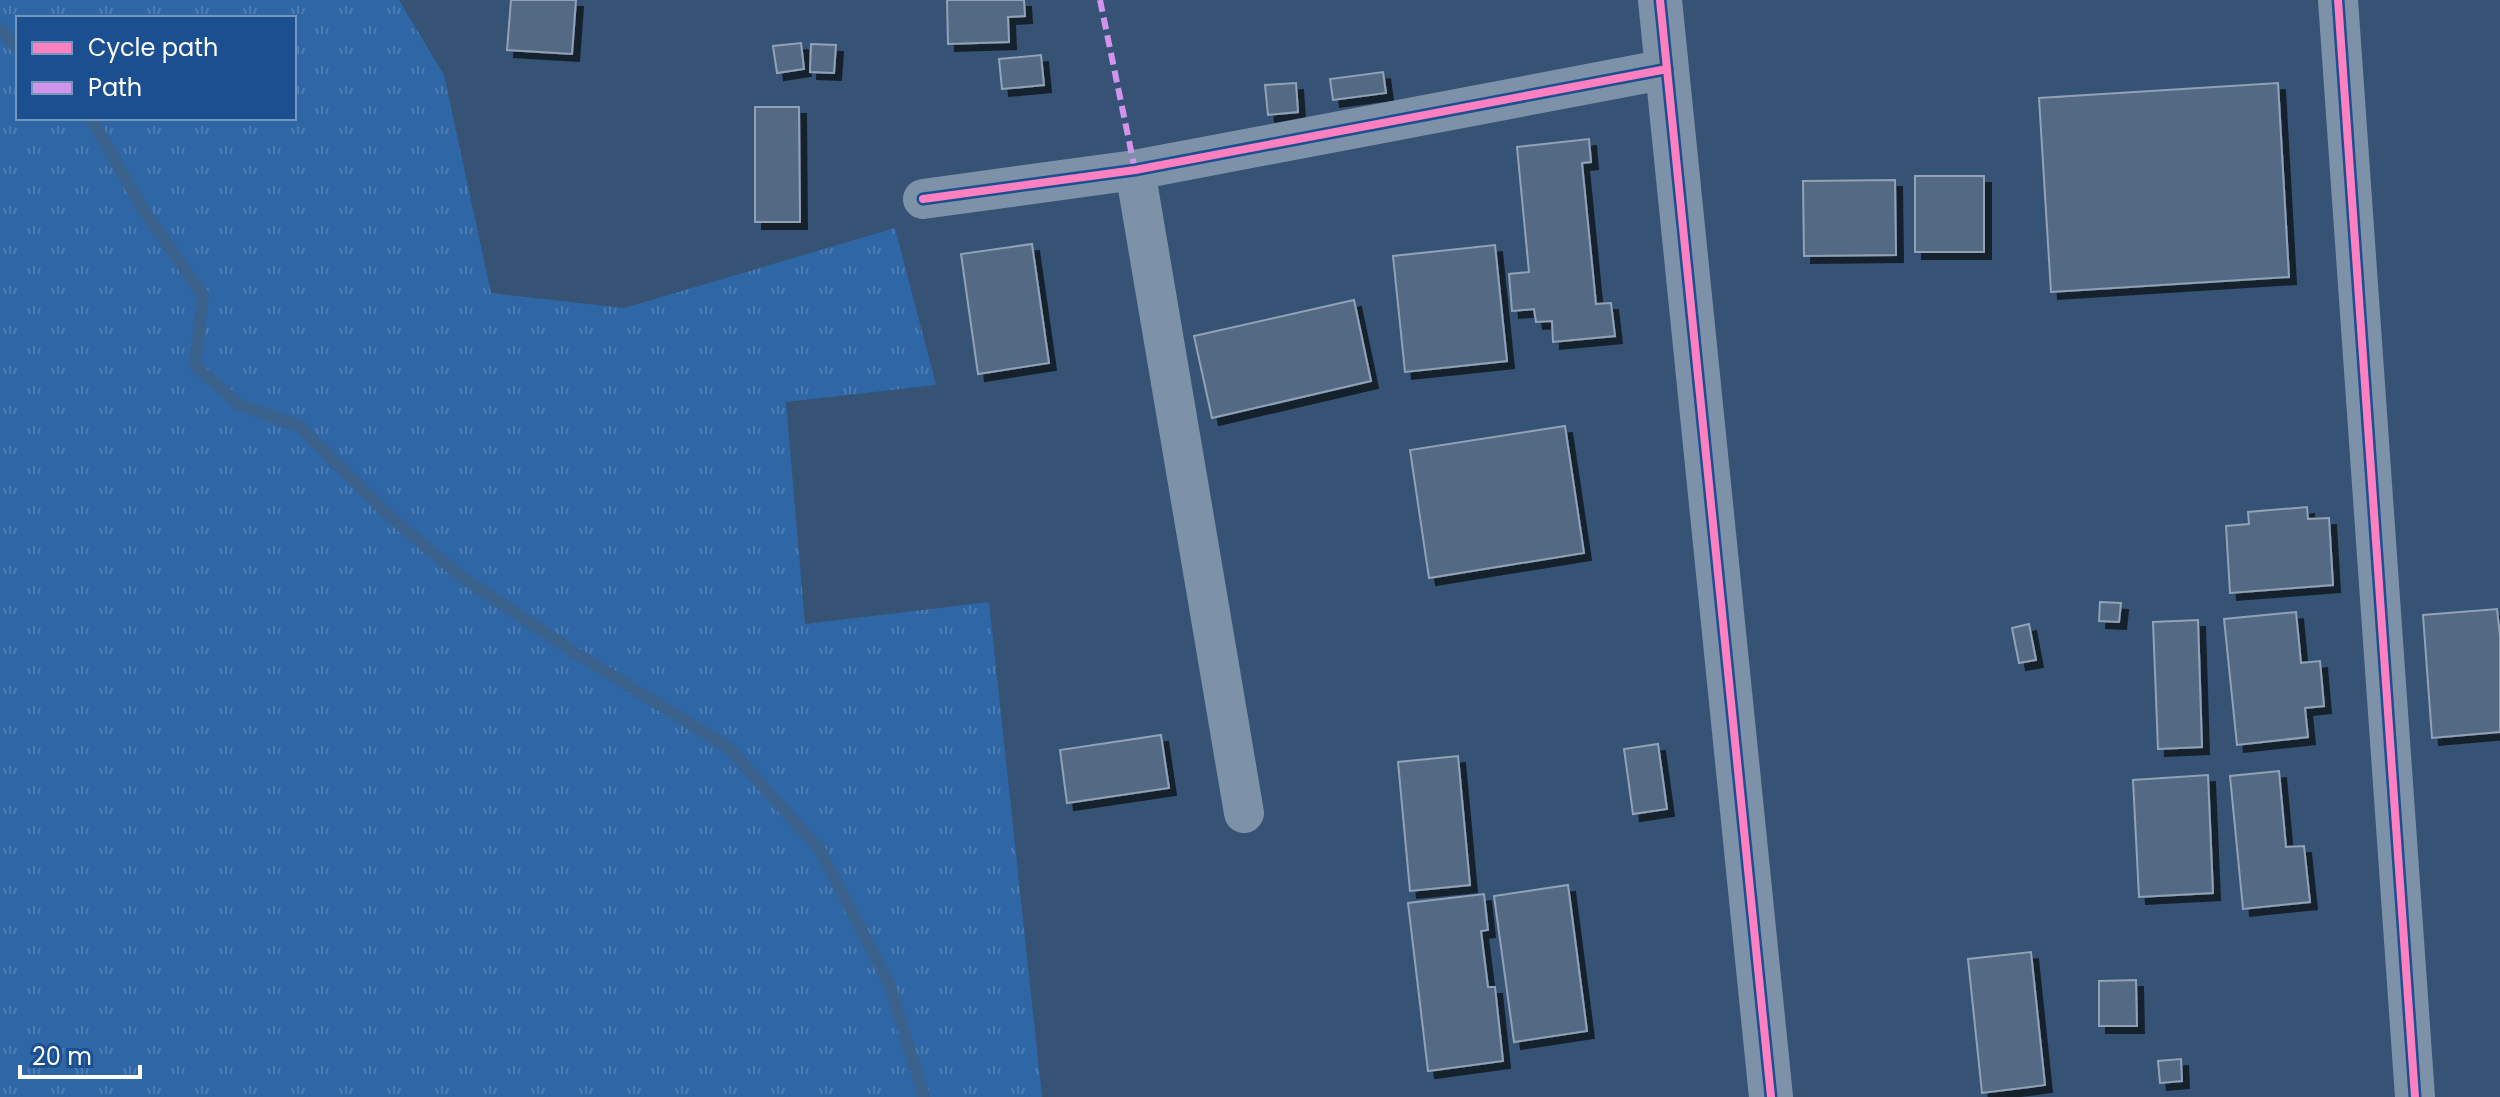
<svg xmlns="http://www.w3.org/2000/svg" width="2500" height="1097" font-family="Poppins,sans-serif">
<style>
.grass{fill:url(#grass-tufts);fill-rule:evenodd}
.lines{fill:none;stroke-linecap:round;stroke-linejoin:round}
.stream{stroke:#3b618d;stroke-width:12}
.building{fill:#526984;stroke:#92a2b6;stroke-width:2;filter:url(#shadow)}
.minor{stroke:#7d92a8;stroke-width:40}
.tertiary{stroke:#7d92a8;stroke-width:44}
.quiet{stroke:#d193ec;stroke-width:6;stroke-dasharray:12 6;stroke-linecap:butt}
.cycleway-casing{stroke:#1b4f8f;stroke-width:13}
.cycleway{stroke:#ff80c0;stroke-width:8}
</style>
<defs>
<pattern id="grass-tufts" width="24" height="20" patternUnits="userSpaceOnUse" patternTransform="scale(2)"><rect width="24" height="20" fill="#2f66a5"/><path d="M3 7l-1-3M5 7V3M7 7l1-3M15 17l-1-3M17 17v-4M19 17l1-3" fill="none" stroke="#4e7db2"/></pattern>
<filter id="shadow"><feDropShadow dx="7" dy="7" stdDeviation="0" flood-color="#0009"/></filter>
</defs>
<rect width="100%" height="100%" fill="#365274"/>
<path class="grass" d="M0,0H399L444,75L491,293L624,308L895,228L936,385L786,402L805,624L989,602L1042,1097H0ZM18,18H294V118H18Z"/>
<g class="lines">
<g class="stream">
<polyline points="0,29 18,49"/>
<polyline points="91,118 142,208 203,295 195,366 240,405 299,426 386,513 463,578 574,652 728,747 820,850 890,986 924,1097"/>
</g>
</g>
<g class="building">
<polygon points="511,0 576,0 572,54 507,50"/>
<polygon points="947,0 1024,0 1025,16 1008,17 1009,42 948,44"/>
<polygon points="801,43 804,69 777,73 773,46"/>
<polygon points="811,44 836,45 834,73 810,72"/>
<polygon points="1041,55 1044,85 1002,89 999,59"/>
<polygon points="1383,72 1386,93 1333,100 1330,79"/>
<polygon points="1296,83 1298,112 1268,115 1265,85"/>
<polygon points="2278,83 2289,277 2051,292 2039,98"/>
<polygon points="755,107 799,107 800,222 755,222"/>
<polygon points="1589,139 1591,162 1582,163 1596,304 1611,303 1615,336 1553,342 1552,321 1536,322 1534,309 1512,311 1509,274 1529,272 1517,147"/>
<rect x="1915" y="176" width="69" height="76"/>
<polygon points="1895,180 1896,255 1804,256 1803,181"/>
<polygon points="1032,244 1049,363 978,374 961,254"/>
<polygon points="1495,245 1507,361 1405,372 1393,256"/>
<polygon points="1354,300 1371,381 1212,418 1194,336"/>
<polygon points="1565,426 1584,553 1429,578 1410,450"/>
<polygon points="2307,507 2308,519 2329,518 2333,585 2230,593 2226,526 2249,524 2248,512"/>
<polygon points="2100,602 2121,603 2119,622 2099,621"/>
<polygon points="2497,609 2500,636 2500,732 2432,738 2423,615"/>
<polygon points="2296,612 2301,663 2320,661 2324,706 2305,708 2308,737 2237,745 2224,619"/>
<polygon points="2198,620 2202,747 2158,749 2153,622"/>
<polygon points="2029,624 2036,660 2019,663 2012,628"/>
<polygon points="1161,735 1169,788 1067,803 1060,750"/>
<polygon points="1658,744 1667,809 1633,814 1624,749"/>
<polygon points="1458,756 1470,885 1410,891 1398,762"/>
<polygon points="2279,771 2286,847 2304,846 2310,902 2243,909 2230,776"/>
<polygon points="2208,775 2213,893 2139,897 2133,780"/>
<polygon points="1568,885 1587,1031 1514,1042 1494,896"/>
<polygon points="1484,894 1488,930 1481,931 1488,987 1495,987 1503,1061 1428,1071 1408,903"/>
<polygon points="2031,952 2045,1085 1982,1093 1968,959"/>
<polygon points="2136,980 2137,1026 2099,1026 2099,981"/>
<polygon points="2181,1059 2182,1081 2160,1083 2158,1061"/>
</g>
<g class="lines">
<g class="minor">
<polyline points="2338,0 2415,1097"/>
<polyline points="1135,170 1244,813"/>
<polyline points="923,199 1135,170 1667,69"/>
</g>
<polyline class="tertiary" points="1660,0 1771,1097"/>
<polyline class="quiet" points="1100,0 1135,170"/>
<defs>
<g id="cycleway">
<polyline points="1660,0 1771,1097"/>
<polyline points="2338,0 2415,1097"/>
<polyline points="923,199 1135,170 1667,69"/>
</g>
</defs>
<use href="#cycleway" class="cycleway-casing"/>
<use href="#cycleway" class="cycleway"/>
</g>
<rect x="16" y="16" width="280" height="104" fill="#1b4f8f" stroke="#7695bc" stroke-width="2"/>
<rect x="32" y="42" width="40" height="12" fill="#ff80c0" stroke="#7695bc" stroke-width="2"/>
<text x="88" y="56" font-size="24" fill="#ffffff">Cycle path</text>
<rect x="32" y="82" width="40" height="12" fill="#d193ec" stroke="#7695bc" stroke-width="2"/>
<text x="88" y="96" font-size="24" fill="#ffffff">Path</text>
<path d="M20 1065v12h120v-12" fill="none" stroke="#ffffff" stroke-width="4"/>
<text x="32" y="1065" font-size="24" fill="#ffffff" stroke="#1b4f8f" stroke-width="6" paint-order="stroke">20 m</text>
</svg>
